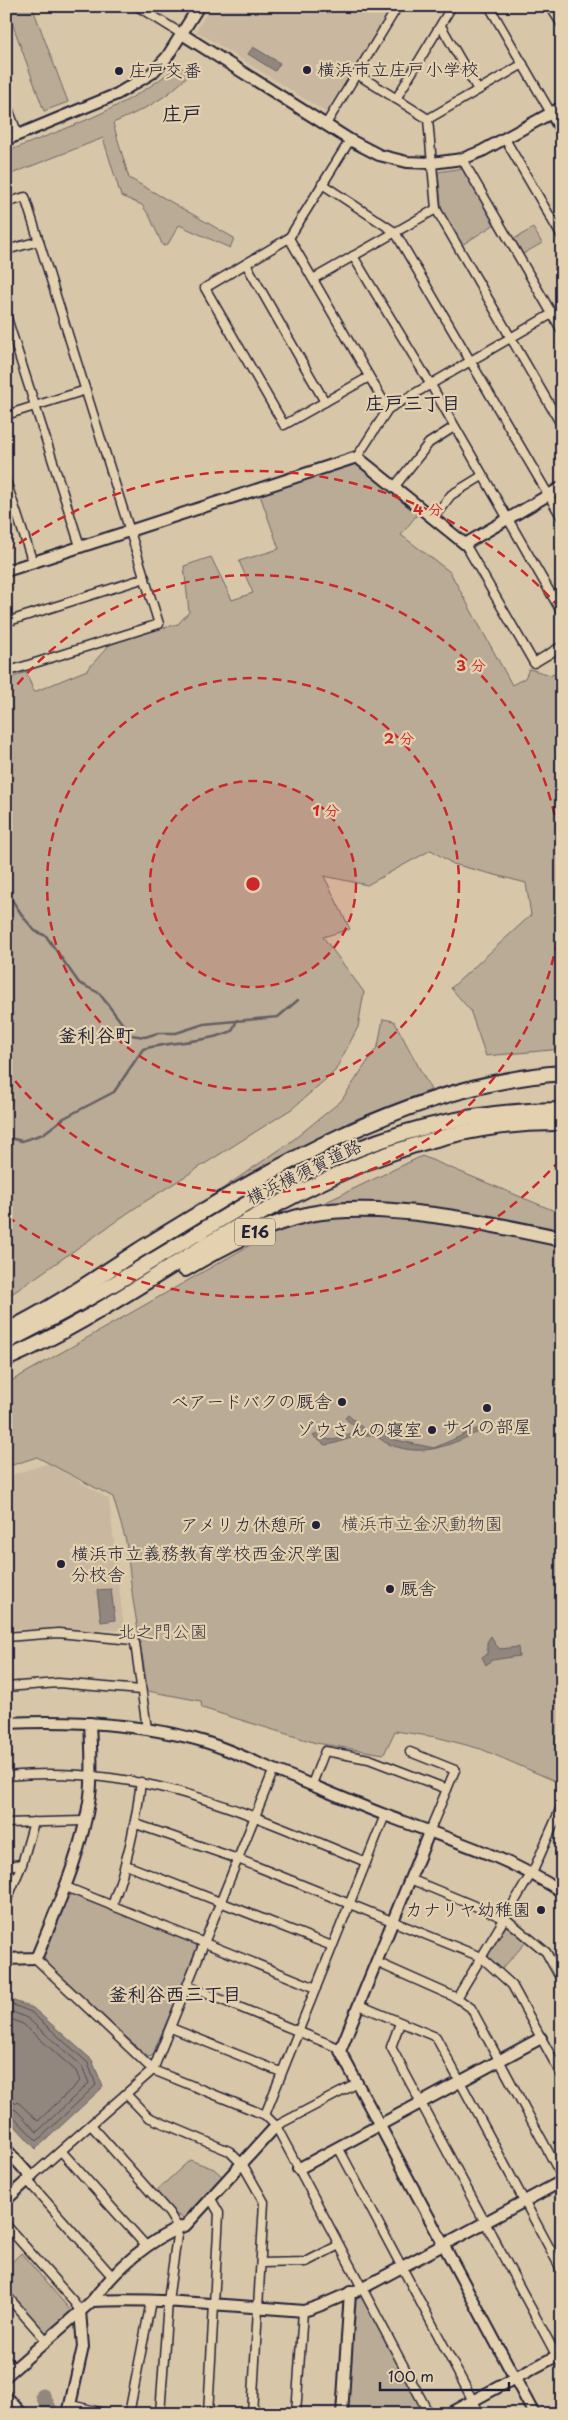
<svg xmlns="http://www.w3.org/2000/svg" width="568" height="2420" font-family="'Playpen Sans','Klee One',sans-serif">
<style>
.built{fill:#c9b89f}
.green{fill:#baab96;stroke:#6e6668}
.water{fill:#92877e;stroke:#655f63}
.lines{fill:none;stroke-linecap:round;stroke-linejoin:round}
.shore{stroke:#4f4a56;stroke-width:1}
.stream{stroke:#655f63;stroke-width:2.5}
.river{stroke:#92877e;stroke-width:15}
.street-casing{stroke:#22223b;stroke-width:11}
.secondary-casing{stroke:#22223b;stroke-width:14}
.highway-casing{stroke:#22223b;stroke-width:18}
.street{stroke:#e4d1af;stroke-width:8}
.secondary{stroke:#e4d1af;stroke-width:10}
.highway{stroke:#e4d1af;stroke-width:14}
.ring{fill:none;stroke:#cd2829;stroke-width:2.5;stroke-dasharray:9 6}
.poi-dot{fill:#22223b;stroke:#e4d1af;stroke-width:2}
.labels{text-anchor:middle;stroke-width:4.5;stroke-linejoin:round;paint-order:stroke}
.shield{fill:#e4d1af;stroke:#5c565e;stroke-width:1}
.shield-label{font-size:16px;font-weight:bold;fill:#22223b}
.poi-label{font-size:18px;fill:#22223b;stroke:#e4d1af;text-anchor:start}
.street-label{font-size:18px;fill:#22223b;stroke:#e4d1af}
.park-label{font-size:18px;fill:#403d4d;stroke:#e4d1af}
.neighbourhood-label{font-size:19px;font-weight:bold;fill:#22223b;stroke:#e4d1af}
.quarter-label{font-size:20px;font-weight:bold;fill:#22223b;stroke:#e4d1af}
.centre{fill:#cd2829;stroke:#e4d1af;stroke-width:2.5}
.ring-label{font-size:15px;text-anchor:middle;font-weight:bold;fill:#cd2829;stroke:#e4d1af;stroke-width:4.5;stroke-linejoin:round;paint-order:stroke}
</style>
<rect width="100%" height="100%" fill="#d8c6a8"/>
<filter id="ink" filterUnits="userSpaceOnUse"><feTurbulence type="fractalNoise" baseFrequency=".02" numOctaves="2"/><feDisplacementMap in="SourceGraphic" scale="10" xChannelSelector="R" yChannelSelector="G"/><feConvolveMatrix kernelMatrix="1 2 1 2 8 2 1 2 1" color-interpolation-filters="sRGB"/></filter>
<g filter="url(#ink)">
<g class="built">
<polygon points="211,6 392,6 393,7 327,113 196,31"/>
<polygon points="49,1463 109,1499 124,1630 6,1629 6,1477"/>
</g>
<g class="green">
<polygon points="6,6 32,6 68,102 44,111"/>
<path d="M178,65L189,74C169,98 141,111 113,123L129,178L234,238L230,248L179,225L168,244L163,246L150,217L142,205L121,196L103,138L6,176V152C66,128 129,108 178,65Z"/>
<polygon points="463,168 495,224 462,245 442,212 438,172"/>
<polygon points="533,228 542,243 523,254 514,239"/>
<polygon points="355,464 419,512 401,535 450,572 512,685 525,678 529,669 551,675 562,673 562,1049 486,1056 470,1010 451,988 531,915 526,883 453,864 431,850 367,885 324,876 350,929 323,937 364,992 358,1027 335,1071 293,1108 135,1208 6,1298 6,680 26,672 34,692 87,670 112,642 178,624 189,612 184,566 211,557 232,600 253,593 239,561 279,549 260,495"/>
<polygon points="383,1019 394,1021 431,1090 349,1122 188,1212 288,1144 341,1101 378,1046"/>
<polygon points="422,1156 562,1214 562,1784 481,1749 436,1737 395,1731 384,1754 316,1743 202,1708 201,1701 148,1691 133,1600 126,1541 113,1497 37,1457 6,1467 6,1384 324,1203"/>
<polygon points="73,1894 195,1942 198,1949 152,2056 148,2057 46,1963 44,1956 67,1897"/>
<polygon points="507,1924 527,1941 501,1970 489,1959 488,1953"/>
<polygon points="190,2160 214,2169 225,2179 184,2218 177,2215 156,2191"/>
<polygon points="21,2253 72,2312 48,2335 6,2289 6,2268"/>
<polygon points="362,2296 425,2414 348,2414 355,2299"/>
</g>
<g class="water">
<polygon points="253,47 280,63 275,71 248,54"/>
<path d="M348,1415L364,1429L386,1433L391,1439L434,1448L481,1427L483,1430C451,1444 426,1458 391,1445C381,1442 379,1434 367,1435C353,1435 339,1444 325,1445L313,1436L317,1434C331,1446 344,1436 360,1431L345,1418Z"/>
<polygon points="111,1589 115,1620 101,1622 97,1590"/>
<polygon points="491,1636 495,1644 500,1649 518,1647 519,1656 492,1660 486,1665 482,1657 487,1654 487,1642"/>
<polygon points="6,1998 33,2008 92,2060 103,2087 36,2149 6,2116"/>
</g>
<g class="lines">
<g class="shore">
<polyline points="6,2002 31,2012 88,2063 96,2085 37,2141 12,2115 6,2114"/>
<polyline points="6,2009 27,2018 82,2066 89,2083 37,2132 16,2110 6,2107"/>
<polyline points="6,2017 23,2024 76,2071 80,2081 38,2121 19,2103 6,2100"/>
</g>
<g class="stream">
<polyline points="6,891 24,918 35,931 46,936 79,983 99,993 131,1035 145,1037 158,1033 176,1033 204,1024 278,1017 298,1000"/>
<path d="M6,1140L14,1139L22,1141L43,1134L64,1118L114,1092L143,1049C173,1041 204,1043 232,1031L237,1020"/>
</g>
<polyline class="river" points="43,2396 52,2414"/>
<defs>
<g id="street">
<polyline points="137,6 182,34"/>
<polyline points="489,6 551,113"/>
<polyline points="550,6 562,25"/>
<polyline points="441,26 478,90"/>
<polyline points="357,74 428,119 436,209 562,426"/>
<polyline points="396,99 452,6"/>
<polyline points="6,103 18,135"/>
<polyline points="428,119 523,64"/>
<polyline points="326,124 398,6"/>
<polyline points="505,139 562,237"/>
<polyline points="350,140 289,238 388,409 357,457"/>
<polyline points="462,159 562,331"/>
<polyline points="322,184 395,232 562,518"/>
<polyline points="6,203 25,197 159,624 6,672"/>
<polyline points="289,238 205,288 284,425 369,377"/>
<polyline points="6,250 39,241"/>
<polyline points="353,256 431,385 562,613"/>
<polyline points="246,264 325,402"/>
<polyline points="313,279 436,209"/>
<polyline points="6,315 80,546"/>
<polyline points="388,409 562,308"/>
<polyline points="6,415 86,390"/>
<polyline points="6,481 33,563"/>
<polyline points="395,486 429,443 454,427"/>
<polyline points="434,517 451,495 482,476"/>
<polyline points="465,544 534,663 562,646"/>
<polyline points="6,622 145,578"/>
<polyline points="6,1637 58,1633 132,1640 135,1643 147,1729"/>
<polyline points="6,1687 58,1683 141,1690"/>
<polyline points="410,1752 455,1770 430,1830"/>
<path d="M6,1776C143,1763 244,1812 366,1862"/>
<polyline points="312,1784 325,1751 369,1759 447,1789"/>
<polyline points="6,1823 84,1821"/>
<polyline points="136,1824 238,1859 481,1957 512,1985 562,2076"/>
<polyline points="126,1865 332,1946"/>
<polyline points="6,1866 22,1864"/>
<polyline points="410,1879 506,1919 546,1952 562,1981"/>
<polyline points="66,1887 316,1988"/>
<polyline points="6,1902 22,1864 34,1822"/>
<path d="M112,1906C127,1864 136,1825 141,1782"/>
<polyline points="35,1958 153,2070 265,2115 276,2126 429,2414"/>
<polyline points="376,1962 457,1998 471,2008 562,2177"/>
<polyline points="188,1986 341,2049"/>
<polyline points="457,1998 534,1869 562,1805"/>
<polyline points="359,2005 436,2037 562,2271"/>
<polyline points="400,2023 391,2047 562,2366"/>
<polyline points="171,2028 281,2072"/>
<polyline points="126,2094 148,2117 229,2151 243,2165 264,2202 252,2414"/>
<polyline points="265,2115 385,1815"/>
<polyline points="91,2125 169,2213 178,2228 168,2301 160,2414"/>
<polyline points="276,2126 358,2083"/>
<polyline points="338,2147 480,2414"/>
<polyline points="62,2152 147,2247"/>
<polyline points="31,2177 153,2070 274,1769"/>
<polyline points="28,2181 112,2276"/>
<polyline points="6,2225 74,2302 80,2311"/>
<polyline points="261,2263 306,2262 339,2245"/>
<polyline points="6,2295 46,2340"/>
<polyline points="6,2360 14,2369"/>
<polyline points="71,2405 108,2414"/>
<polyline points="129,2414 151,2301"/>
<polyline points="208,2414 219,2213 211,2199"/>
<polyline points="296,2414 303,2311"/>
</g>
<g id="secondary">
<polyline points="182,34 350,140 379,155 407,162 432,163 462,159 482,151 562,107"/>
<polyline points="551,113 562,131"/>
<polyline points="6,140 117,94 152,73 167,57 199,6"/>
<polyline points="6,571 357,457 465,544 562,487"/>
<path d="M6,1723C69,1720 133,1723 195,1739C218,1745 240,1755 262,1765C303,1781 344,1799 385,1815C445,1838 507,1856 562,1892"/>
<polyline points="430,1830 340,2051 534,2414"/>
<path d="M6,1959L35,1958L38,1954C59,1903 82,1852 90,1796C93,1772 91,1747 90,1723"/>
<polyline points="6,2149 31,2177 6,2200"/>
<polyline points="298,2169 541,2038"/>
<path d="M92,2301C116,2269 149,2239 186,2225L276,2126"/>
<path d="M6,2376L92,2301C162,2298 233,2306 303,2311C324,2306 341,2295 361,2289L562,2181"/>
<polyline points="6,2396 22,2414"/>
<polyline points="68,2414 83,2347 80,2311"/>
<polyline points="342,2414 350,2292"/>
<polyline points="448,2414 562,2353"/>
</g>
<g id="highway">
<path d="M185,1269C224,1246 265,1224 310,1214C382,1200 489,1223 562,1239"/>
<path d="M6,1331C53,1308 96,1278 139,1250C269,1170 406,1085 562,1073"/>
<path d="M6,1342C57,1316 107,1289 155,1259C214,1224 271,1186 334,1159C405,1127 483,1110 562,1110"/>
<path d="M6,1359C80,1327 147,1280 216,1239C322,1176 435,1121 562,1123"/>
</g>
</defs>
<use href="#street" class="street-casing"/>
<use href="#secondary" class="secondary-casing"/>
<use href="#highway" class="highway-casing"/>
<use href="#street" class="street"/>
<use href="#secondary" class="secondary"/>
<use href="#highway" class="highway"/>
</g>
</g>
<circle cx="253" cy="884" r="103" fill="#cd2829" fill-opacity=".12"/>
<g class="ring">
<circle cx="253" cy="884" r="103"/>
<circle cx="253" cy="884" r="206"/>
<path d="M562 897A309 309 0 0 1 8 1072M8 696A309 309 0 0 1 562 871"/>
<path d="M560 1160A413 413 0 0 1 7 1216M7 552A413 413 0 0 1 560 608"/>
</g>
<g class="poi-dot">
<circle cx="307" cy="70" r="5"/>
<circle cx="119" cy="71" r="5"/>
<circle cx="342" cy="1402" r="5"/>
<circle cx="487" cy="1408" r="5"/>
<circle cx="432" cy="1430" r="5"/>
<circle cx="316" cy="1525" r="5"/>
<circle cx="61" cy="1564" r="5"/>
<circle cx="390" cy="1589" r="5"/>
<circle cx="541" cy="1910" r="5"/>
</g>
<g class="labels">
<rect class="shield" x="235" y="1218.5" width="40" height="27" rx="4"/>
<g class="shield-label">
<text x="255" y="1238">E16</text>
</g>
<g class="poi-label">
<text x="317" y="76">横浜市立庄戸小学校</text>
<text x="129" y="77">庄戸交番</text>
<text x="332" y="1408" text-anchor="end">ベアードバクの厩舎</text>
<text x="487" y="1433" text-anchor="middle">サイの部屋</text>
<text x="422" y="1436" text-anchor="end">ゾウさんの寝室</text>
<text x="306" y="1531" text-anchor="end">アメリカ休憩所</text>
<text x="71" y="1560">横浜市立義務教育学校西金沢学園<tspan x="71" dy="21">分校舎</tspan></text>
<text x="400" y="1595">厩舎</text>
<text x="531" y="1916" text-anchor="end">カナリヤ幼稚園</text>
</g>
<g class="street-label">
<text transform="translate(304 1172) rotate(-26)" y="6">横浜横須賀道路</text>
</g>
<g class="park-label">
<text x="422" y="1530">横浜市立金沢動物園</text>
<text x="163" y="1638">北之門公園</text>
</g>
<g class="neighbourhood-label">
<text x="413" y="410">庄戸三丁目</text>
<text x="96" y="1042">釜利谷町</text>
<text x="175" y="2001">釜利谷西三丁目</text>
</g>
<g class="quarter-label">
<text x="182" y="121">庄戸</text>
</g>
</g>
<circle cx="253" cy="884" r="8" class="centre"/>
<g class="ring-label">
<text x="428" y="515">4 分</text>
<text x="471" y="671">3 分</text>
<text x="399" y="744">2 分</text>
<text x="326" y="816">1 分</text>
</g>
<rect width="568" height="2420" fill="none" stroke="#e4d1af" stroke-width="25"/>
<rect x="12" y="12" width="543" height="2395" fill="none" stroke="#22223b" stroke-width="2" filter="url(#ink)"/>
<path d="M380 2382v8h129v-8" fill="none" stroke="#22223b" stroke-width="2.5"/>
<text x="388" y="2382" font-size="15" fill="#22223b" stroke="#e4d1af" stroke-width="4" paint-order="stroke">100 m</text>
</svg>
